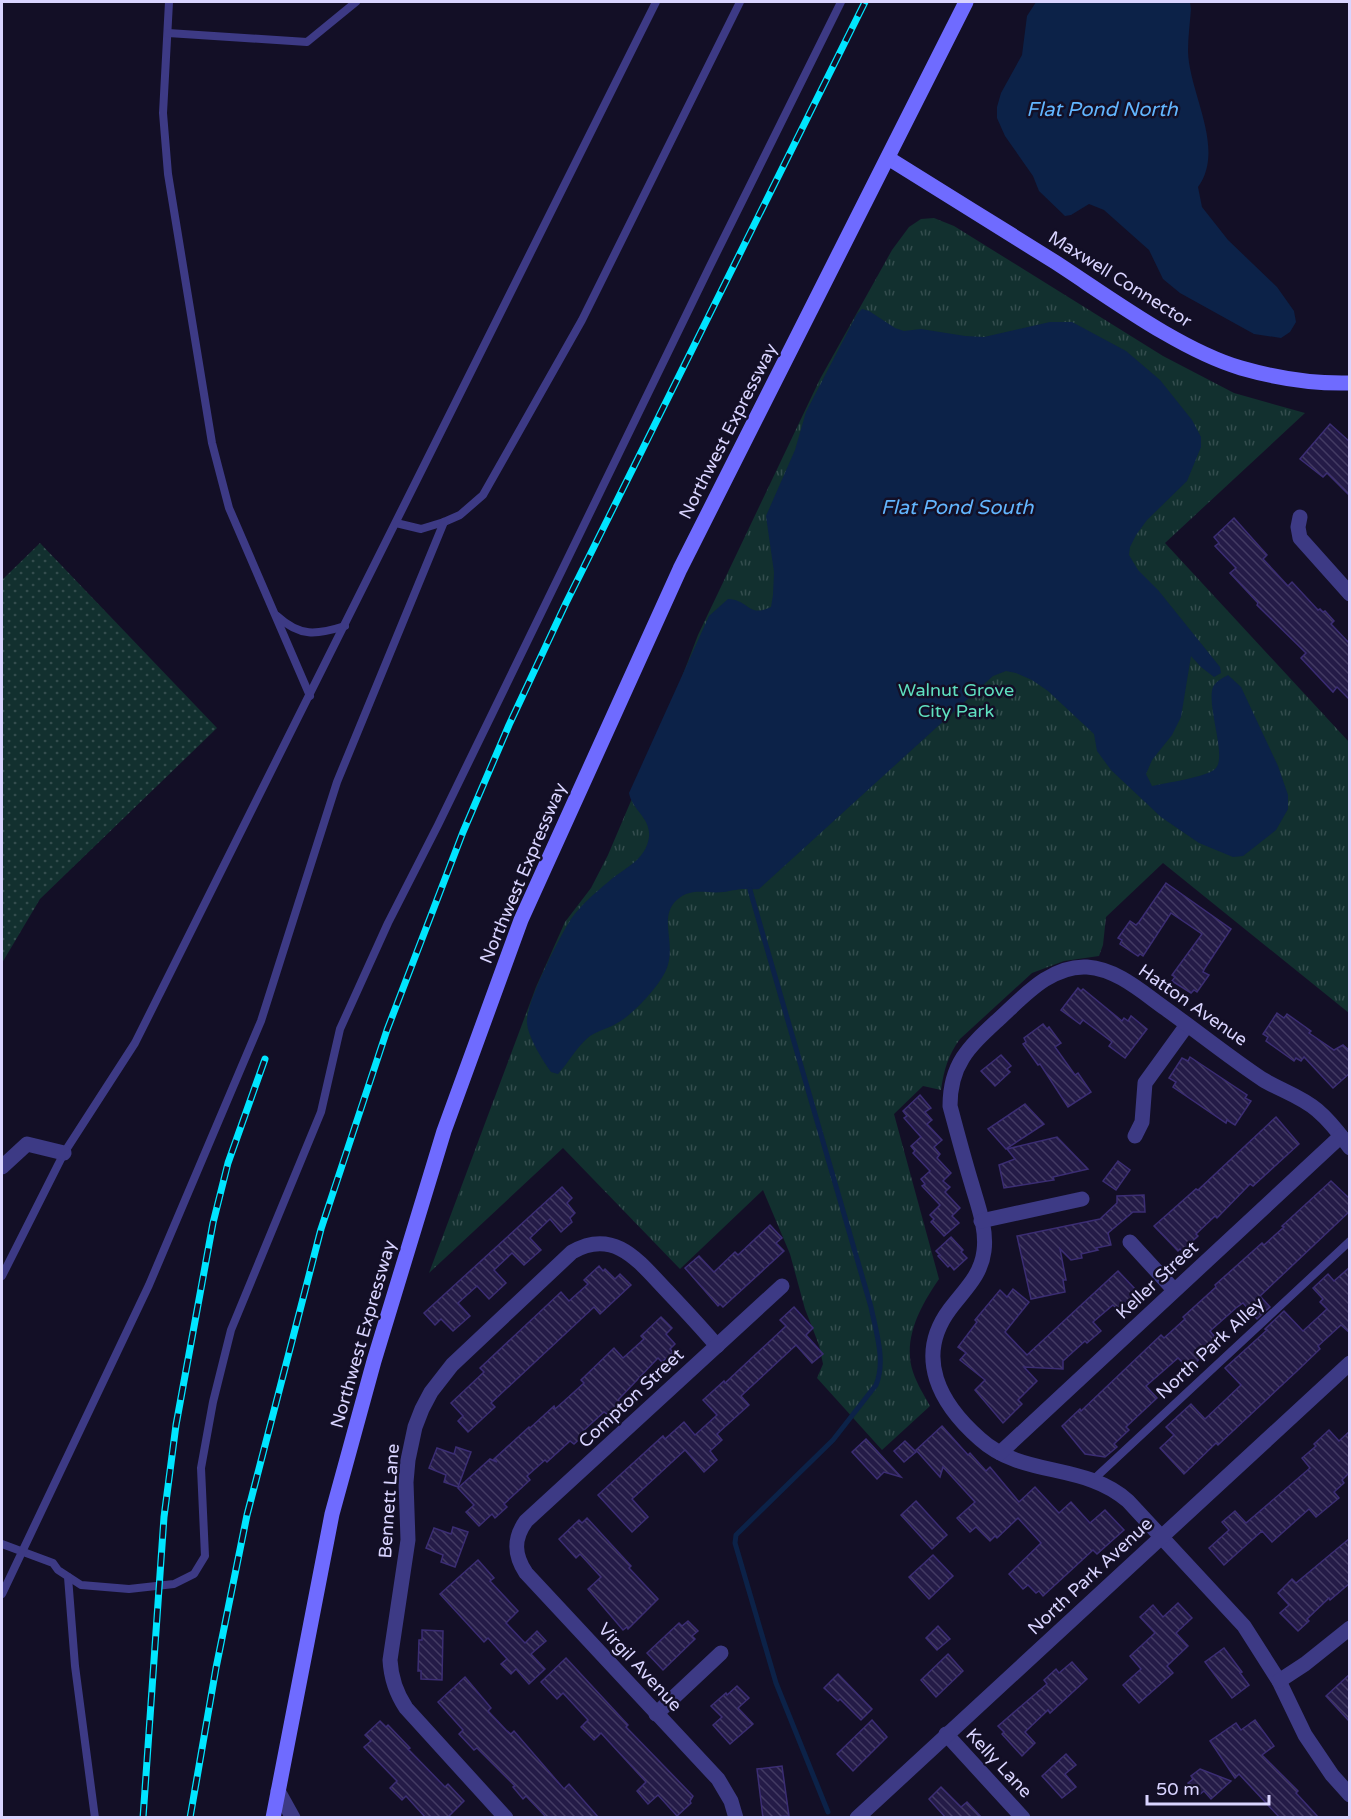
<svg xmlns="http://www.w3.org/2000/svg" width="1351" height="1819" font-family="'Varela Round',sans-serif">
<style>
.grass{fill:url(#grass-dots)}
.park{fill:url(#park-tufts)}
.water{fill:#0c2248}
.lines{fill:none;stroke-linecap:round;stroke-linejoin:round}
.stream{stroke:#0c2248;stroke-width:5}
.building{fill:url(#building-back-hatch);stroke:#3b2d73;stroke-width:1.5}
.service{stroke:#3d3a85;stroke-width:8}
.minor{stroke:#3d3a85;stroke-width:15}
.tertiary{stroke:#3d3a85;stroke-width:15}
.secondary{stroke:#6f6bff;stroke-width:15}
.rail-casing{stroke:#00e5ff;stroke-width:7}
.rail{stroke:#130f26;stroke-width:4.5;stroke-dasharray:14;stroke-linecap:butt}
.labels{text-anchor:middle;stroke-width:5;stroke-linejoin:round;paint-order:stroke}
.street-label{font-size:18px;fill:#d9d4ff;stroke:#130f26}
.park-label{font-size:18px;fill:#5fe0c0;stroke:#130f26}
.water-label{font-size:20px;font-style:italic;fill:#62b6ff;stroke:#130f26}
</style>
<defs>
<pattern id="grass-dots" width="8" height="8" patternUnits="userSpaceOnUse" patternTransform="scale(1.5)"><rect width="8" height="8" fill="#12302f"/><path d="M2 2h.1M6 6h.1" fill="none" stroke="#344d4e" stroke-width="1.8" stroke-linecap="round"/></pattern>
<pattern id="park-tufts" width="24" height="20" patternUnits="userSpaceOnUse" patternTransform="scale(1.5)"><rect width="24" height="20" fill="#12302f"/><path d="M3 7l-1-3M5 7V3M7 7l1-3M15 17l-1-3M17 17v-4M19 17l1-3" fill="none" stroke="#344d4e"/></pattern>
<pattern id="building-back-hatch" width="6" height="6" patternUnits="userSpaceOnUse" patternTransform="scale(1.5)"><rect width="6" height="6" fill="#241b47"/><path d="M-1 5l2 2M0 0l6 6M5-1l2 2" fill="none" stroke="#433b63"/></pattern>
</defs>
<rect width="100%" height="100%" fill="#130f26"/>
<polygon class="grass" points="40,543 217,728 40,899 2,963 2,580"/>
<path class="park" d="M934,218L954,226L1163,356L1234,393L1305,413L1165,543L1349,742V1013L1163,863L1106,917L1103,945L1099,956L1064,961L1032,973L960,1039C948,1055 944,1070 941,1090L923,1086L894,1114L939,1279C921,1305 902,1339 913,1372C917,1384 924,1395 930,1406L882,1450L817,1378L823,1364L819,1345L805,1309L790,1254L763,1190L680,1269L563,1148L429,1273L536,987L565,922L591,888L608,855L667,716L698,635L820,379L892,250L909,227L921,219Z"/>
<g class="water">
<path d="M1036,2H1190L1191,9C1190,22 1188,37 1188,51C1189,94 1226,148 1198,187L1202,207L1228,240L1277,287L1294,311L1296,322L1290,332L1281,338L1254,334L1180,293L1163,279L1149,250L1104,210L1089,204L1071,215L1065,216L1039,191L1033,176L1005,136L997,118V107L1001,93L1022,55L1027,16Z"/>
<path d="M862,309L869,311L895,328L904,331L921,329L965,336L984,337L1050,322H1072L1126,351L1160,380L1192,420L1201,437V447L1187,481L1147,520L1136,535L1130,547L1129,555L1138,570L1158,590L1220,667L1221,673L1214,677L1201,667L1191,656L1181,717L1172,735L1152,760L1146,774L1152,786C1165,783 1207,777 1215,769C1228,758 1206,706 1213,687C1216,681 1223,678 1228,675L1241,687L1278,766L1288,795V809L1276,830L1243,856L1233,857L1199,843L1161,817L1111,770L1097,751L1094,734L1048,691L1032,680L1016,673L1006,671L993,676L759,889C751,890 743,888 736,890C731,890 727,892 723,892C707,894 692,887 678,899C655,918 681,947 663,976C655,990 633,1014 619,1022C610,1028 599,1030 590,1036C577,1046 569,1062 558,1074L551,1072C543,1061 528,1037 527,1023C525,1004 560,936 571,919C581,905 595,893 607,883C622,869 646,861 649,837C651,818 632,810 629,793L709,616L728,599C750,600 747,618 771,607L773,595L774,572L766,516L795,450L806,412L857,314Z"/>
</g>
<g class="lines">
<path class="stream" d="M750,890L871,1307C876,1332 886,1361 876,1385L833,1440L736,1535L735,1543L776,1683L828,1812"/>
</g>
<g class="building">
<polygon points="1330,424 1350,442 1350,496 1327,473 1323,477 1300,459"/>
<polygon points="1234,518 1267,555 1263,559 1288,586 1292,582 1318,610 1320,609 1323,612 1325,611 1334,621 1331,624 1350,644 1350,700 1337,687 1333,692 1301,658 1306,653 1257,605 1258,603 1230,573 1236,568 1215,546 1219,543 1214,537"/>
<polygon points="1166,883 1231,929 1205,968 1203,972 1209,975 1197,992 1194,990 1191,993 1172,981 1175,977 1172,975 1202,934 1171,913 1143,956 1140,954 1138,956 1120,944 1122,940 1118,938 1130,921 1136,925 1139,922"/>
<polygon points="1078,988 1081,991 1083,989 1122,1021 1124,1018 1128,1021 1131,1016 1147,1029 1125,1058 1109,1046 1112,1042 1083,1020 1080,1024 1061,1010"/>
<polygon points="1277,1013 1284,1018 1287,1014 1311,1031 1309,1033 1334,1050 1343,1045 1350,1051 1350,1073 1333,1088 1304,1057 1301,1061 1296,1058 1294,1061 1266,1041 1268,1037 1263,1034"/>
<polygon points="1043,1024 1047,1029 1049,1027 1061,1043 1055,1047 1075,1075 1078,1073 1091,1092 1068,1107 1040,1064 1038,1065 1023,1044 1026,1042 1024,1038"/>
<polygon points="1001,1055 1011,1066 1007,1069 1010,1072 995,1086 981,1071"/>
<polygon points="1190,1057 1247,1095 1245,1098 1251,1101 1235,1125 1227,1120 1226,1123 1173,1087 1176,1082 1169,1078 1182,1058 1188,1061"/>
<polygon points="920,1095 931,1108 925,1112 932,1120 927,1124 942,1140 934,1147 940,1154 937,1158 951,1173 943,1181 950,1187 945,1192 960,1208 952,1216 959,1223 944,1236 931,1222 934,1219 930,1215 940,1205 922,1186 925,1184 921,1179 930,1171 913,1153 915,1151 911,1146 921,1137 904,1118 907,1116 903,1111"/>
<polygon points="1025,1104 1044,1124 1006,1149 988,1129"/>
<polygon points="1276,1117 1299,1144 1253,1186 1250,1184 1217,1218 1215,1216 1196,1234 1198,1236 1182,1251 1180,1249 1178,1251 1154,1226 1196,1189 1198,1190"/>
<polygon points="1057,1137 1088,1169 1053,1177 1054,1180 1004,1188 999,1165 1015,1159 1007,1149"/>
<polygon points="1118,1161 1130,1170 1116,1190 1103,1181"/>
<polygon points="1331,1181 1350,1199 1350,1211 1260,1296 1270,1307 1257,1319 1243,1303 1236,1308 1210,1331 1215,1337 1212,1339 1216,1343 1189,1369 1178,1358 1146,1386 1157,1398 1126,1427 1129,1430 1114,1444 1117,1447 1105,1457 1085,1454 1062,1426 1080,1409 1081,1411 1161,1335 1164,1338 1185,1319 1183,1317 1216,1287 1215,1285 1262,1243 1264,1245 1284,1227 1282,1226"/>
<polygon points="562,1187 572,1198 567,1203 575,1213 570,1218 572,1222 561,1232 550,1219 530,1238 541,1250 524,1265 512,1253 494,1270 506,1283 489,1299 477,1286 458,1303 470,1316 453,1331 441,1319 435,1325 424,1313"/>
<polygon points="1144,1195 1145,1212 1133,1212 1108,1233 1111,1245 1096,1248 1098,1250 1081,1254 1082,1258 1071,1260 1060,1249 1066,1280 1063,1280 1065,1292 1031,1299 1017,1236 1100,1219 1117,1203 1117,1196"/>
<polygon points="770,1225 782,1238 776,1243 784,1251 723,1307 720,1304 718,1306 685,1268 699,1256 714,1272 735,1252 738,1255"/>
<polygon points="951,1237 963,1250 961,1252 967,1258 954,1270 950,1265 948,1267 938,1256 940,1255 936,1251"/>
<polygon points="599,1266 603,1271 605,1269 615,1279 620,1274 631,1285 600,1314 594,1307 491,1403 495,1407 468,1432 458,1421 463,1416 451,1403 484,1372 480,1368 528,1323 561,1292 569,1301 588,1284 584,1280"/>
<polygon points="1350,1267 1350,1333 1341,1325 1318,1346 1320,1349 1297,1371 1218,1445 1216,1443 1184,1474 1160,1448 1174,1435 1166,1427 1191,1404 1205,1419 1241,1385 1225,1368 1267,1330 1265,1329 1284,1311 1303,1331 1327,1309 1320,1302 1323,1299 1313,1288 1328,1274 1334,1281"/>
<polygon points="1118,1271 1136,1290 1135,1291 1137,1294 1121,1309 1119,1307 1117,1309 1113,1305 1093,1322 1101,1331 1087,1343 1085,1341 1063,1361 1063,1369 1024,1367 1037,1381 1018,1400 1022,1404 1003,1423 975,1390 985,1380 960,1360 966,1353 958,1347 977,1322 975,1320 1000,1290 1007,1297 1013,1289 1029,1302 1005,1332 1027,1355"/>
<polygon points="794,1307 813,1328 806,1335 823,1354 812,1363 796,1345 741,1396 749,1405 717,1434 722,1440 710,1451 717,1460 704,1472 685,1450 632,1499 648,1517 632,1532 598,1495 663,1436 665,1439 684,1422 695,1435 717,1415 703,1400 724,1381 725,1383 786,1326 780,1320"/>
<polygon points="661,1317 672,1328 666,1334 675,1344 670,1349 673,1352 662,1362 658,1358 618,1400 620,1402 607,1414 604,1412 583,1431 585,1434 574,1444 570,1441 547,1462 545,1460 527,1476 530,1480 504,1504 507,1507 495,1518 492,1514 479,1526 466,1512 474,1505 458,1488 490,1459 497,1462 494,1459 529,1427 530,1428 554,1406 555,1409 563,1402 584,1383 581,1380 614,1348 623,1358 644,1339 641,1336"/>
<polygon points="942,1426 968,1455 970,1453 986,1471 990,1467 1019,1502 1035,1487 1059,1513 1071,1502 1090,1523 1105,1510 1124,1530 1097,1554 1093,1550 1043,1596 1039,1591 1036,1593 1028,1585 1023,1589 1009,1574 1041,1543 1018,1518 997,1538 995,1536 990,1541 976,1527 970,1532 957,1518 975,1502 943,1467 940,1477 916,1450"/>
<polygon points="1329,1430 1339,1441 1350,1431 1350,1472 1342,1480 1344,1483 1334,1492 1339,1498 1316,1517 1309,1509 1272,1542 1262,1531 1224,1565 1209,1548 1229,1530 1222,1522 1235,1511 1246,1523 1310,1468 1302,1458 1316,1446 1314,1444"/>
<polygon points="866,1439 901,1477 884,1472 877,1479 852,1452"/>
<polygon points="905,1441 916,1452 904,1462 894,1451"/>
<polygon points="456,1447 471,1452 458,1487 444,1482 446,1475 429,1468 437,1448 454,1454"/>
<polygon points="916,1501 947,1535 932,1549 901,1515"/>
<polygon points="587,1518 631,1566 629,1568 658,1599 628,1629 627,1627 623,1630 588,1589 601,1577 580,1554 576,1558 559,1539 579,1520 582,1523"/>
<polygon points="453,1527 468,1532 455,1567 441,1562 443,1555 426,1548 434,1528 451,1534"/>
<polygon points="1350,1538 1350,1583 1330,1600 1329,1598 1307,1619 1309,1621 1298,1631 1280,1613 1289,1605 1278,1593 1292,1579 1296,1583"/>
<polygon points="933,1555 953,1576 929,1599 909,1577"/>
<polygon points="478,1560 494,1578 490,1581 518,1611 506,1623 525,1643 537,1631 546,1641 531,1654 545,1669 529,1684 516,1669 511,1674 501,1664 507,1659 488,1638 484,1642 440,1594"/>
<polygon points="1178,1603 1192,1618 1176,1633 1188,1646 1167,1666 1173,1673 1139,1703 1123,1685 1141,1669 1130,1656 1155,1633 1140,1617 1153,1605 1163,1617"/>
<polygon points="688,1621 698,1631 692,1636 695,1639 663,1670 647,1653 679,1623 682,1626"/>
<polygon points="938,1626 950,1639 937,1650 926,1638"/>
<polygon points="422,1630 443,1631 442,1680 421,1679 421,1671 418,1671 419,1640 422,1640"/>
<polygon points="1224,1648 1242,1672 1240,1673 1249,1685 1232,1698 1205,1662"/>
<polygon points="948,1654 963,1671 936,1697 921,1680"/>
<polygon points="566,1658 628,1725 626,1727 693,1796 690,1801 691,1803 677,1816 658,1795 648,1804 637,1791 646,1782 601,1733 594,1740 581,1727 588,1720 563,1693 557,1699 541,1682"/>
<polygon points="1072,1662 1087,1679 1050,1713 1048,1710 1025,1732 1035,1743 1022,1756 1002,1734 1004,1732 998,1726 1047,1684 1044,1680 1056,1669 1059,1673"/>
<polygon points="838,1674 872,1709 861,1720 840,1699 838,1701 824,1688"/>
<polygon points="1350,1674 1350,1722 1326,1696"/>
<polygon points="465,1677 491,1708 488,1711 506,1730 511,1734 514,1731 564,1789 569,1784 599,1818 547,1818 526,1796 523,1799 513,1787 515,1786 477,1748 474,1750 459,1734 463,1730 438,1702"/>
<polygon points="737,1686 749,1698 738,1708 753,1724 730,1744 713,1725 722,1717 711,1706 726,1693 727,1695"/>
<polygon points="872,1720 887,1737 853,1771 837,1754"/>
<polygon points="1255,1720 1274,1746 1262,1755 1298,1791 1296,1793 1319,1818 1280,1818 1239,1774 1235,1778 1210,1741 1236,1723 1241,1730"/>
<polygon points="380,1721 386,1727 388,1725 410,1748 408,1749 445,1787 448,1784 464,1801 447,1818 426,1818 406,1796 402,1800 390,1788 397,1781 364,1747 371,1741 365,1735"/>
<polygon points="1066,1754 1076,1765 1065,1774 1076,1787 1062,1798 1042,1776"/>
<polygon points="782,1766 789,1816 763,1818 757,1769"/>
<polygon points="1200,1769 1231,1781 1211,1799 1204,1791 1199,1795 1188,1783 1193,1779 1191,1776"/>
<polygon points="941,1787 961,1807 967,1802 982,1818 946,1818 929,1799"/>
</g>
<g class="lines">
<g class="service">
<polyline points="169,2 163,113 168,174 212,443 229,508 310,696"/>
<polyline points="168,33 307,42 356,2"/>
<polyline points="396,523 421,529 444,522 460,515 483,495 582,320 740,2"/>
<path d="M277,616C300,637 316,635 345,626"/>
<polyline points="2,1276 64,1153 135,1043 656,2"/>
<polyline points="1094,1479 1350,1241"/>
<polyline points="2,1544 53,1563 58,1570 81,1585 129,1589 174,1584 194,1574 205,1556 201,1468 213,1402 231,1330 321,1112 340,1029 388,923 438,825 710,266 841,2"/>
<polyline points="68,1577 75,1666 95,1818"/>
<polyline points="2,1594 149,1285 261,1021 337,782 444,522"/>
</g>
<g class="minor">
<polyline points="1300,517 1298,527 1300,538 1350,594"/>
<polyline points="1135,1136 1142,1122 1145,1083 1187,1025"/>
<path d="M1350,1148C1340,1134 1330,1121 1317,1110C1301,1096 1280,1090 1262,1079C1229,1057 1198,1032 1166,1009C1142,992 1117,969 1087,967C1051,965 1024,996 999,1019C970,1046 950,1063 950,1106C957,1132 964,1159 972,1185C978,1206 987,1229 984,1251C981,1276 964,1290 950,1309C914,1357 940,1404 980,1439C1023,1478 1084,1462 1128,1501L1244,1626L1279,1681L1305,1735L1332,1775L1350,1795"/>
<polyline points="2,1167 27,1144 64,1153"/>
<polyline points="981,1221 1082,1199"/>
<polyline points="1130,1242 1174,1290"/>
<polyline points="1000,1453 1341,1136"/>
<polyline points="1279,1681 1305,1664 1350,1628"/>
<polyline points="656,1714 721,1653"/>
<polyline points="946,1734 1023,1818"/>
<path d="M506,1818L406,1708C396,1693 391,1678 390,1660L408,1540L406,1482L408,1460L415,1427L422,1409L431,1392L452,1365L572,1252C615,1227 640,1263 667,1291C684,1309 701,1327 717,1346"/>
<path d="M736,1818L731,1801L718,1779L526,1573C514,1555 513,1539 526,1521L782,1286"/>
</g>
<g class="tertiary">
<polyline points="278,1791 293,1818"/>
<polyline points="857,1818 1350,1363"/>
</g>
<g class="secondary">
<path d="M888,158C944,193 999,227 1055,262C1109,297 1180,350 1241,368C1276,378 1313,384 1350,383"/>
<polyline points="273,1818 332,1514 374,1361 444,1131 521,920 680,569 966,2"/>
</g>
<defs>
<g id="rail">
<polyline points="143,1818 164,1517 176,1425 213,1223 228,1163 265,1059"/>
<polyline points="190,1818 216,1668 247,1515 321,1229 387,1030 463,832 509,725 566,603 865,2"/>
</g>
</defs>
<use href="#rail" class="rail-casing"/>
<use href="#rail" class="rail"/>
</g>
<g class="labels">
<g class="street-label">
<text transform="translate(1120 279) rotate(32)" y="6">Maxwell Connector</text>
<text transform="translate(728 431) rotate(-63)" y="6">Northwest Expressway</text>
<text transform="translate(523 873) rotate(-67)" y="6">Northwest Expressway</text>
<text transform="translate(1193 1005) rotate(35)" y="6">Hatton Avenue</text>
<text transform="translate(1157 1280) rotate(-43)" y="6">Keller Street</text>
<text transform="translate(363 1334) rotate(-74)" y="6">Northwest Expressway</text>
<text transform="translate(1210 1348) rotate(-43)" y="6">North Park Alley</text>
<text transform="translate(631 1398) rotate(-43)" y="6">Compton Street</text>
<text transform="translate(389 1501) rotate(-86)" y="6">Bennett Lane</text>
<text transform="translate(1090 1576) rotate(-43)" y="6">North Park Avenue</text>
<text transform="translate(640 1667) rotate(47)" y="6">Virgil Avenue</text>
<text transform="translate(999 1763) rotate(47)" y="6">Kelly Lane</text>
</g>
<g class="park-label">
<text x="956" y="696">Walnut Grove<tspan x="956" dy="21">City Park</tspan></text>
</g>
<g class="water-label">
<text x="1102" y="116">Flat Pond North</text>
<text x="957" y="514">Flat Pond South</text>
</g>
</g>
<rect width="1351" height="1819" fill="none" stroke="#d9d4ff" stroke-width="6"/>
<path d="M1147 1795v9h122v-9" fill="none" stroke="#d9d4ff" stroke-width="3"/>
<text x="1156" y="1795" font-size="18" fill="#d9d4ff" stroke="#130f26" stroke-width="4.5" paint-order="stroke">50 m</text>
</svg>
